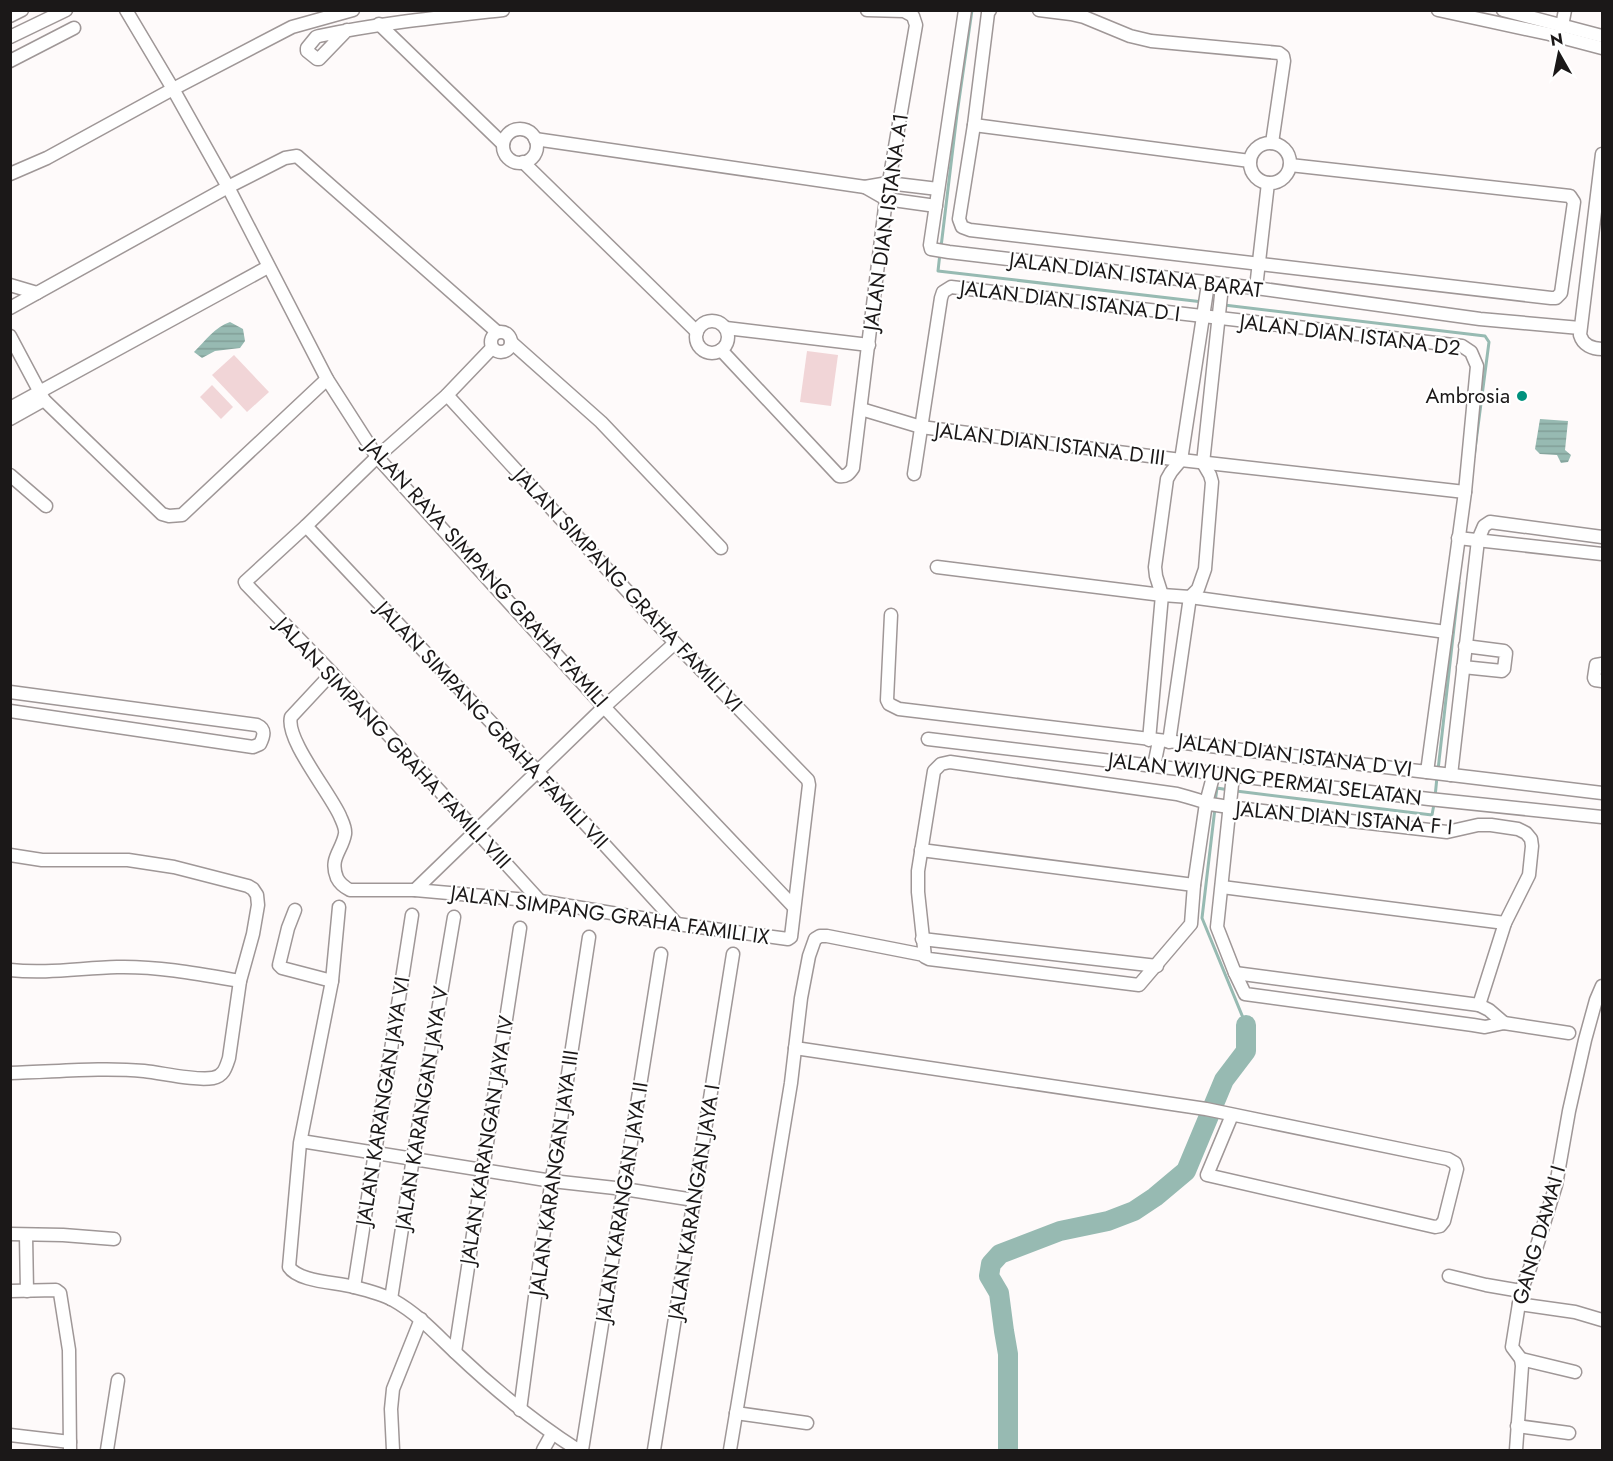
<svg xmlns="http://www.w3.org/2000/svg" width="1613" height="1461" font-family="Jost,sans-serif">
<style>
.pitch{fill:#f1d5d7}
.water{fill:url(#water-rules)}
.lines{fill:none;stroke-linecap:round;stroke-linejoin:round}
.stream{stroke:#97bab2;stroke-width:3}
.river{stroke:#97bab2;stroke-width:20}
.minor-casing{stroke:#9f9797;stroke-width:15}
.minor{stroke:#fff;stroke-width:12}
.poi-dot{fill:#00917d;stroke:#fff;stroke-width:2}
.labels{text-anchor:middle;stroke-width:4.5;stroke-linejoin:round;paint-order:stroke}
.street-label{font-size:21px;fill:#1b1818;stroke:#fff}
.poi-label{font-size:21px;fill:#1b1818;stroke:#fff;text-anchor:end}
</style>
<defs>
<pattern id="water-rules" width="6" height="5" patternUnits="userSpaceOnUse" patternTransform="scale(1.5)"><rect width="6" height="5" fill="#97bab2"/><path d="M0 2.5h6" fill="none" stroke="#829f98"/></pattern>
</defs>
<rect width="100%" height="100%" fill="#fefafa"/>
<g class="pitch">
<polygon points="807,351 838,355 831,406 800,402"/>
<polygon points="234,355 269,392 247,412 212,375"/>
<polygon points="212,385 233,407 221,419 200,397"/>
</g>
<g class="water">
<path d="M230,322L243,329L245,341L240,348L215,351L202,358L194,352C205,341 215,327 230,322Z"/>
<polygon points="1540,419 1568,421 1565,450 1571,455 1568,462 1561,463 1557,455 1540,454 1535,449"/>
</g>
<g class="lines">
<g class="stream">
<polyline points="941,247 957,114 972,10"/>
<polyline points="940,253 938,271 1203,302"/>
<polyline points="1224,305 1485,336 1489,342 1474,457"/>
<polyline points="1438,770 1459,583"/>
<polyline points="1236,791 1432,815 1434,804"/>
<polyline points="1435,797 1437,777"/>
<polyline points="1215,802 1217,788 1229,790"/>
<polyline points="1215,808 1202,918 1246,1025"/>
</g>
<polyline class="river" points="1008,1450 1008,1354 1004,1331 999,1293 989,1276 991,1264 1000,1254 1060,1231 1108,1221 1134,1211 1155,1197 1186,1171 1224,1080 1246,1051 1246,1025"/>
<defs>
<g id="minor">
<polyline points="126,10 173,89 228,187 327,379 377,457 604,707 794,907"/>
<polyline points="965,10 930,245 931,249 949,252 1256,288 1480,319 1580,328"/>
<polyline points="990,10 988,13 974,125 959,219 962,227 970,230 1551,298 1556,298 1561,293 1574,202 1570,196 1290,165"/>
<polyline points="1039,10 1071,14 1084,17 1130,36 1151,41 1279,53 1283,56 1284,61 1272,143"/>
<polyline points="1438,10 1549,34 1602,48"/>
<polyline points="1503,10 1602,36"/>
<polyline points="10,16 22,10"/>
<polyline points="379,24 503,144"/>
<polyline points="1562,26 1565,10"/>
<path d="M347,30L319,59H317L307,51V48L316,37L319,36C380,23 441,17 503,10"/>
<polyline points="10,37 66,10"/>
<polyline points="10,61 74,28"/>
<polyline points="974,125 1250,161"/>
<circle cx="520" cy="146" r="17"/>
<polyline points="535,139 865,187"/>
<circle cx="1270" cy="163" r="20"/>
<path d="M1602,154L1580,335C1583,345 1592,349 1602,349"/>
<polyline points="523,162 697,332"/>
<polyline points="10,174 47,158 173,89 292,27 353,10"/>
<polyline points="936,206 886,199 865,187 888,183 938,189"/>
<polyline points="10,285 37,293"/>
<polyline points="1256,288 1268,183"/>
<polyline points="10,308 228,187 285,158 297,156 497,332"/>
<circle cx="712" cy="337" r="16"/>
<polyline points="726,328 869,345"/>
<circle cx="501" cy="342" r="10"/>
<polyline points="10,336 44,400 162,514 169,516 182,515 327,379"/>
<polyline points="511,342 601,422 721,548"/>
<polyline points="492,348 447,395 377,457 306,526 245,582 246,584 332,673 540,901"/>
<path d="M721,350L839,476C846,477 849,474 853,468L886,199L916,25L913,16L904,11L867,10"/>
<polyline points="10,408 268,267"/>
<polyline points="861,409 921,427 1181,460 1465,492"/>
<polyline points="10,419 44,400"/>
<polyline points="1181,460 1208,284"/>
<polyline points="1203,463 1222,286"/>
<polyline points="10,475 46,506"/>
<polyline points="306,526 538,772 677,924"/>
<polyline points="1458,538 1602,554"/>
<polyline points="937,567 1162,595 1190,597 1446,632"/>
<polyline points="1190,597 1198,589 1205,569 1212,482 1210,475 1203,463"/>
<polyline points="891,615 887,700 889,704 899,709 1427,772 1465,492 1477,366 1471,352 1462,346 951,287 943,292 941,298 914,474"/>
<polyline points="1602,664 1596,665 1594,678 1595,680 1602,681"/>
<polyline points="1463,667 1502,671 1504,669 1506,653 1504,651 1465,646"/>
<path d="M332,673L291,717C285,739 330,793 340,816C342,821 346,828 345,834C342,851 329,858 337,878C340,884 344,887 350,890H415L540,901L677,924L788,939L791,937L809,785L808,780L675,643L447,395"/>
<path d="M10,692L257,725C266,729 264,736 260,744L253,747L10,711"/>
<polyline points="928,739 1429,799 1602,817"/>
<polyline points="1149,740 1162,595 1156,576 1155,567 1167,479 1171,472 1181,460"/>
<polyline points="1169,742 1190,597"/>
<polyline points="1154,766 1159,741"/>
<polyline points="1427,772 1602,793"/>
<path d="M1214,773L1206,803L1194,885L1191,924L1139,985L929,959L925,957L918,892V871L934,771L941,764L950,762L1177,794C1188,797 1199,800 1210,804L1229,807L1447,832L1478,825H1491L1518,829L1526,833L1531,839L1532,846L1529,875L1505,923L1479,1005"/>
<polyline points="1233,775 1217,927 1235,973 1245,994 1473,1025 1485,1027 1504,1023 1569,1033"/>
<polyline points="1451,775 1478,540 1484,526 1490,522 1602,537"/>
<polyline points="921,850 1194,885"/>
<path d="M10,855L42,860H128L174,867L248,886L253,889L257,895L258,905L253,934L240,981L229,1058C226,1067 224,1076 213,1078C195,1081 163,1073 144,1071C100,1067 55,1072 10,1073"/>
<polyline points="1222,887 1505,923"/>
<polyline points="415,890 604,707 675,643"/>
<path d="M339,907L332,981L300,1143L289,1267C299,1282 336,1282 354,1287C366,1290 382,1294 393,1300C418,1314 436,1334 456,1353C494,1389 534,1422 578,1450"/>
<polyline points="295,910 288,928 279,965 282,968 332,981"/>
<polyline points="922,939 1157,966"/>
<path d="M10,970C46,974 81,968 117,967C158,966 200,974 240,981"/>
<polyline points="1235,973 1479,1005 1489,1010 1504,1023"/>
<polyline points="795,1048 1206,1109 1448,1159 1455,1163 1457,1169 1444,1221 1440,1226 1435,1227 1207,1175 1232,1115"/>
<polyline points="301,1141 552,1181 624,1189 694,1200"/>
<polyline points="10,1234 63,1235 114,1239"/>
<polyline points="26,1235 27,1291"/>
<polyline points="1449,1276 1486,1285 1521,1291"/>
<polyline points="354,1287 412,915"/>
<polyline points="10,1291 56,1290 60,1293 69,1350 70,1450"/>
<polyline points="391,1299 413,1158 454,917"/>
<polyline points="1519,1304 1575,1312 1602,1320"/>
<polyline points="455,1352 520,928"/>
<polyline points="1521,1359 1575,1372"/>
<polyline points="520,1410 542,1244 589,937"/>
<polyline points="736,1413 807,1423"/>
<polyline points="1517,1426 1569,1433"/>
<polyline points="10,1435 70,1442"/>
<polyline points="107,1450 118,1380"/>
<polyline points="393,1450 391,1409 393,1389 421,1319"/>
<polyline points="543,1450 552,1434"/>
<polyline points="582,1450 661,954"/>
<polyline points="654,1450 733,954"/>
<polyline points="730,1450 777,1168 791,1083 801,998 809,956 815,939 820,936 827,936 924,955"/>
<polyline points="1516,1450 1522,1366 1521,1359 1512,1347 1521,1291 1530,1268 1556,1185 1569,1111 1585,1040 1596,1000 1602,986"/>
</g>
</defs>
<use href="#minor" class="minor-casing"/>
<use href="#minor" class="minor"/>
</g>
<circle class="poi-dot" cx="1522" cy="396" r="6"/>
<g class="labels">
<g class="street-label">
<text transform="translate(886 222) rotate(-82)" y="7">JALAN DIAN ISTANA A1</text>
<text transform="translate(1136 275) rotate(7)" y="7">JALAN DIAN ISTANA BARAT</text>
<text transform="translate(1070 301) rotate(7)" y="7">JALAN DIAN ISTANA D I</text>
<text transform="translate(1350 335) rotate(7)" y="7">JALAN DIAN ISTANA D2</text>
<text transform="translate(1050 444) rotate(7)" y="7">JALAN DIAN ISTANA D III</text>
<text transform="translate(486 573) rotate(48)" y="7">JALAN RAYA SIMPANG GRAHA FAMILI</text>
<text transform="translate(628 590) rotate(47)" y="7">JALAN SIMPANG GRAHA FAMILI VI</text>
<text transform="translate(492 725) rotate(47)" y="7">JALAN SIMPANG GRAHA FAMILI VII</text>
<text transform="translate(393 743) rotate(47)" y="7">JALAN SIMPANG GRAHA FAMILI VIII</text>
<text transform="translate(1295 755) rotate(7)" y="7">JALAN DIAN ISTANA D VI</text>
<text transform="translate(1265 779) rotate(7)" y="7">JALAN WIYUNG PERMAI SELATAN</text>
<text transform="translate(1344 818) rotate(5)" y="7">JALAN DIAN ISTANA F I</text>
<text transform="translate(610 915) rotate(8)" y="7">JALAN SIMPANG GRAHA FAMILI IX</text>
<text transform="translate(383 1101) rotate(-81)" y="7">JALAN KARANGAN JAYA VI</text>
<text transform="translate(422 1108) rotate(-81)" y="7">JALAN KARANGAN JAYA V</text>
<text transform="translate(487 1140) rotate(-81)" y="7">JALAN KARANGAN JAYA IV</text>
<text transform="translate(554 1173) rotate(-82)" y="7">JALAN KARANGAN JAYA III</text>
<text transform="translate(622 1202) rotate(-81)" y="7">JALAN KARANGAN JAYA II</text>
<text transform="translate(694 1202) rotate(-81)" y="7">JALAN KARANGAN JAYA I</text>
<text transform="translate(1539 1235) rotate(-74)" y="7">GANG DAMAI I</text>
</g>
<g class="poi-label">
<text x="1510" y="403">Ambrosia</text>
</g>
</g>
<rect width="1613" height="1461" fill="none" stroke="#1b1818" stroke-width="24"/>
<g transform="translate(1559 54) rotate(351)" stroke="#ffffff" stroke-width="4.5" paint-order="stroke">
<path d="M0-4.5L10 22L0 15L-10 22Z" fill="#1b1818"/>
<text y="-9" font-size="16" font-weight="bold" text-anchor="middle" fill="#1b1818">N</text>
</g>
</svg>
